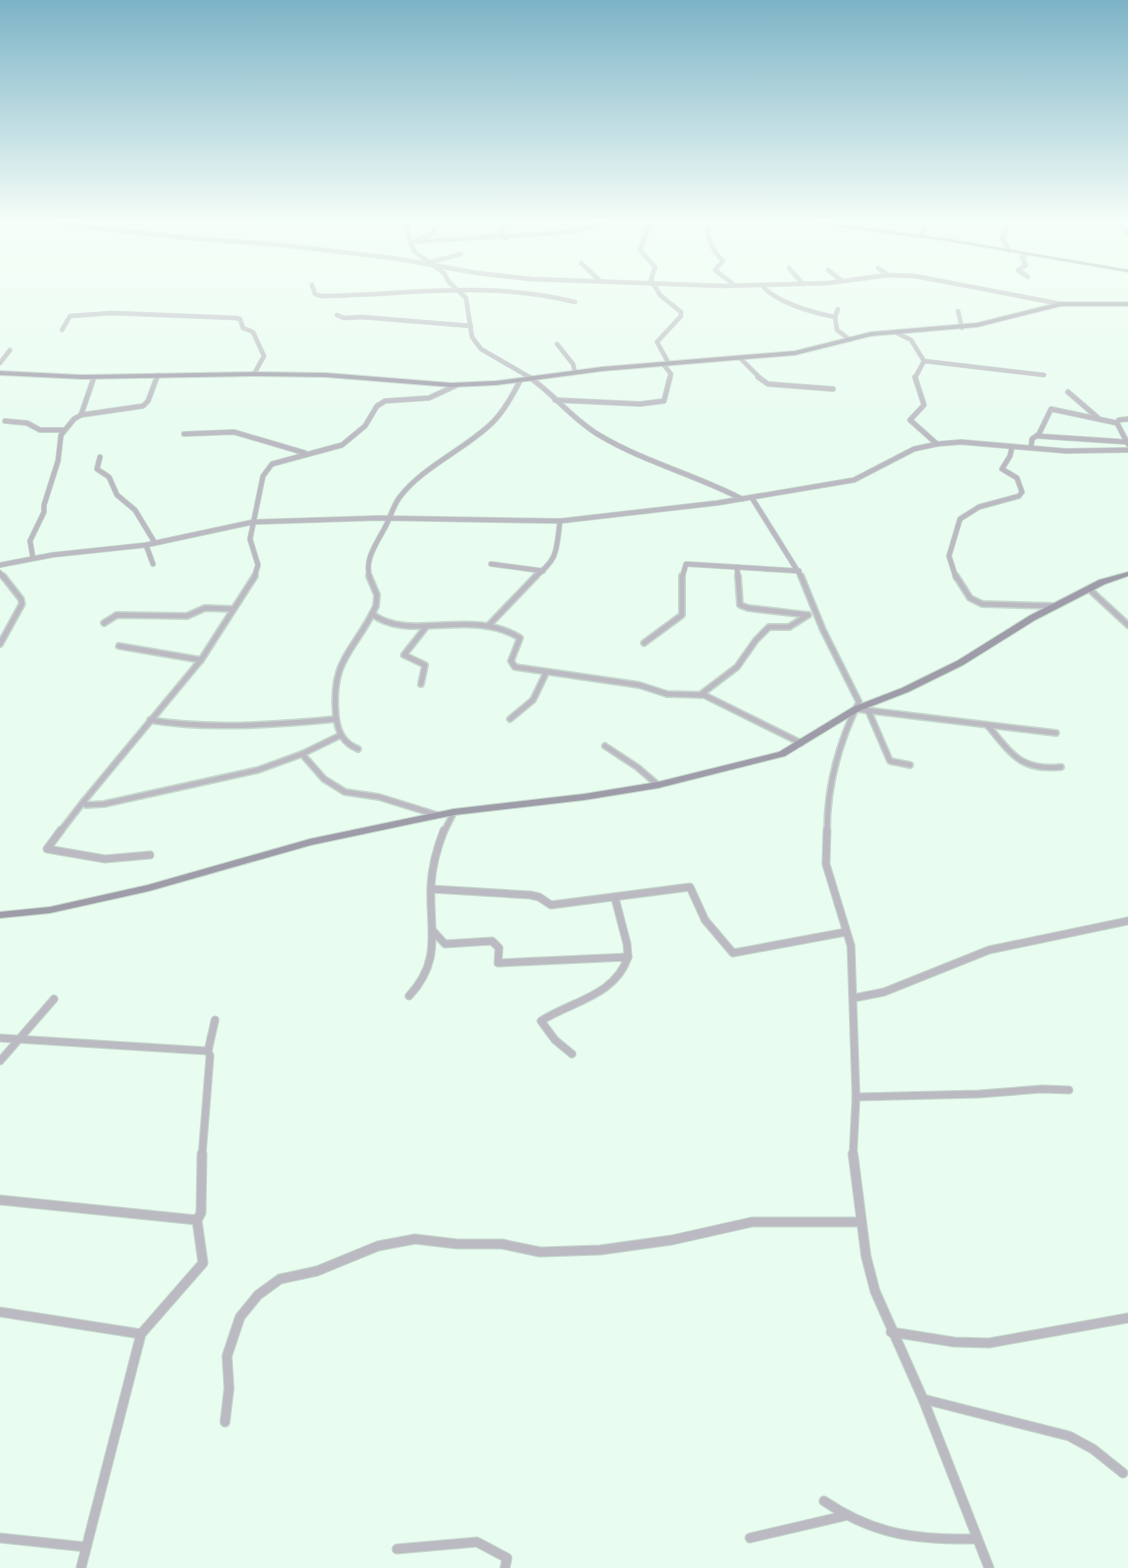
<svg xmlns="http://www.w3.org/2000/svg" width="1128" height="1568" font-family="Cabin,sans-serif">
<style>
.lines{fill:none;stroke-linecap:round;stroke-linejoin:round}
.street-far4-casing{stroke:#c6d8cd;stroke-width:5}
.street-far3-casing{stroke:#c6d8cd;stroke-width:6}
.street-far2-casing{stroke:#c6d8cd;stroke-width:8}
.street-far1-casing{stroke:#c6d8cd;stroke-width:9}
.street-casing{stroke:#c6d8cd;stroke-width:11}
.secondary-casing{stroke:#c6d8cd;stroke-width:2}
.street-far4{stroke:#bbbac2;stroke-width:4}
.street-far3{stroke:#bbbac2;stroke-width:4.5}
.street-far2{stroke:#bbbac2;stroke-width:5}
.street-far1{stroke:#bbbac2;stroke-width:7}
.street{stroke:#bbbac2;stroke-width:9}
.secondary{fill:#9e9ca8;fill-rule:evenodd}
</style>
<rect width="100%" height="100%" fill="#e8fcf0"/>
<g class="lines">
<defs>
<g id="street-far4">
<polyline points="406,221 410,242 415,252 444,273 449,282 466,298 472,337 481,349 531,378"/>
<polyline points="646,221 649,226 640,250 655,267 651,280 660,295 681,312 681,316 657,342 669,364"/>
<path d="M709,221C705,237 712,250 723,261L715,270L733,284"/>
<polyline points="1116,221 1128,234"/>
<polyline points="53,223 188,238 283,245 399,259 477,273 531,279 724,286 829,283 888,275 915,276 1061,304"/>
<polyline points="1008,223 1002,238 1009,251"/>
<polyline points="107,229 117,221"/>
<polyline points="922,236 925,221"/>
<polyline points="505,238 500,230 510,226"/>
<polyline points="417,240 429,236 434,230"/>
<polyline points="410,242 571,232 610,221"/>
<polyline points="1026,254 1022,258 1026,265 1018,270 1028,277"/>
<polyline points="428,263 461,254"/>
<polyline points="581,263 599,280"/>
<polyline points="789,268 803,284"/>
<polyline points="878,268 888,275"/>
<polyline points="828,270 842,281"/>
<path d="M312,285L315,294L321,296C409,295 488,280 575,302"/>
<path d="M762,285C774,302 814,313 835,317"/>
<polyline points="838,309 835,317 837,330 849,339"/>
<polyline points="958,311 962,328"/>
<polyline points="337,315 344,318 362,317 471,326"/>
<polyline points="62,330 70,316 112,313 236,318 240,319 243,328 253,332 264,356 254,374"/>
<polyline points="897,333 911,340 924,361 915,378"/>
<polyline points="557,344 573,364 575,372"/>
<polyline points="740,358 760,378"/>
<polyline points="924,361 1044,375"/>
<polyline points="0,363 10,350"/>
<polyline points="663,364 671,374 670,378"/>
<polyline points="157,378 158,375"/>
</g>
<g id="street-far3">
<path d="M529,377C554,394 572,419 599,435C644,462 696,475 742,499"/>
<polyline points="758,377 768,384 833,389"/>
<polyline points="915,377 924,405 910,420 937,444"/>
<polyline points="1068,392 1097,417"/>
<polyline points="555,400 640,404 664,401 670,377"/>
<polyline points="81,415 94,377"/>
<polyline points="1128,419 1119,420 1117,423 1128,444"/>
<polyline points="5,421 27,423 40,430 64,430"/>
<polyline points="184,434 234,432 305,453"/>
<polyline points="1037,436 1127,442"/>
<polyline points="1031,448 1032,439 1039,434 1051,409 1117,423"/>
<polyline points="100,457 97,469 109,477 117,495 135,510 155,543"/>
<polyline points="752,498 802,578"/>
<polyline points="146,545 153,564"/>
<polyline points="33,558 30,541 44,512 44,505 58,461 61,435 74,419 81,415 143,406 148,401 157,377"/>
<polyline points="491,564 543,571"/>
<polyline points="0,565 52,555 146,545 253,522 379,518 560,521 717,503 854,480 914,449 937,444 961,442 1066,451 1128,450"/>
<polyline points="737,567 738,578"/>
<polyline points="0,573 4,578"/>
<polyline points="254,578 258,565 250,539 263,476 272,464 342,445 365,426 377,406 385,401 429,398 457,385"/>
<path d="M370,578C364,561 375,546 383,531C390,520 392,508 399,498C422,467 464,450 492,423C504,411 512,396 520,381"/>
<path d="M534,578C559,558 556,551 560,521"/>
<polyline points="682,578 686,564 799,571"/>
<polyline points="956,578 949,556 960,519 979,507 1019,496 1022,492 1017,478 1002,469 1010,456 1012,447"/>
</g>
<g id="street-far2">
<polyline points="255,576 201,660 84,801 86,805 104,804 258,770 302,754 339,736"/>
<polyline points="738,576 740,605 748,608 808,615"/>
<path d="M801,576L823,630L859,702C839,742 827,788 827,832"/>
<polyline points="956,576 970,598 982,604 1055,606"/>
<polyline points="1089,589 1128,625"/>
<path d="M372,614C410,643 471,607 520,638L511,661L515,667L639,685L667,694L704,695L801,743"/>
<polyline points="104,623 117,615 187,616 205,608 233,609"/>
<polyline points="488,626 536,576"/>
<polyline points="644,643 682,615 682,576"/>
<polyline points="0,644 22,604 21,599 3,576"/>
<polyline points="119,646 201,660"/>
<polyline points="421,684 425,665 404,655 426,627"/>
<polyline points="700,695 737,667 756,640 769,627 789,627 808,615"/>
<polyline points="856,709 1056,733"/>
<polyline points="868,710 890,761 910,765"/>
<polyline points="510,719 533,700 546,673"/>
<path d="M150,720C207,730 278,725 336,719"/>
<path d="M988,726C1012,754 1020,771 1061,767"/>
<polyline points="605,746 637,767 658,785"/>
<path d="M358,749C343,743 338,732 336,717C330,657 355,652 376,606L377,595L369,576"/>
<polyline points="302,754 324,779 345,792 379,797 437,815"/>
<polyline points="60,832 84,801"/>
<polyline points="444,832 454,812"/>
</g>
<g id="street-far1">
<polyline points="61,830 47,849 105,859 150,855"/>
<polyline points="827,830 826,864 851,946 856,1097 853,1156"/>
<polyline points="431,889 530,895 539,897 551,905 690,887 705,920 733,953 846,932"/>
<polyline points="615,898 627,944 628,957"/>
<path d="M434,932L445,944L492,941L499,948L498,963L628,957C615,996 572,1001 541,1021L555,1040L572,1054"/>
<path d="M409,996C443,960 429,929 431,885C432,866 437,848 444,830"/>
<polyline points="854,998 884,992 989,950 1128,921"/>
<polyline points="0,1038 208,1051"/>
<polyline points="0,1061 54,999"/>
<polyline points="856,1097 979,1094 1042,1089 1069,1090"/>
<polyline points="202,1156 210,1056 208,1051 215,1020"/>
</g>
<g id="street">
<polyline points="853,1154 866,1256 875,1291 923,1399 989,1568"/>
<polyline points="0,1200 197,1220"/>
<polyline points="0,1312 141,1334"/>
<polyline points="891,1332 954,1342 989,1343 1128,1318"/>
<polyline points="923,1399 1069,1436 1093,1449 1123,1473"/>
<polyline points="225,1422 229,1388 227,1356 240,1317 258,1295 280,1279 317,1271 378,1246 415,1239 457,1244 502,1244 540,1252 600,1250 672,1240 752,1222 861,1222"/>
<path d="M824,1501C874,1535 917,1540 976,1539"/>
<polyline points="0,1538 86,1547"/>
<polyline points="750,1538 844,1516"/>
<polyline points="397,1549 477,1542 507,1558 505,1568"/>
<polyline points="81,1568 141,1334 203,1263 197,1220 201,1213 202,1154"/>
</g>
<g id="secondary">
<polygon points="797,221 811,221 942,238 1128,270 1128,272 942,240"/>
<polygon points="1061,302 1128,302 1128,306 1061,306 977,327 871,336 795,355 602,371 496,385 451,387 326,377 254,376 82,379 0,375 0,371 82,375 254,372 326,373 451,383 496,381 602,367 795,351 871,332 977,323"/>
<polygon points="1128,572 1128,576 1105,584 1035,620 963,665 908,692 859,711 785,756 658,788 584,800 454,815 415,823 311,845 149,891 50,913 0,918 0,912 50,907 148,885 310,839 415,817 454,809 584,794 658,782 779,752 853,707 902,688 957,661 1029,616 1099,580"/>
</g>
</defs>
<use href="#street-far4" class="street-far4-casing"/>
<use href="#street-far3" class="street-far3-casing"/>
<use href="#street-far2" class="street-far2-casing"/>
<use href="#street-far1" class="street-far1-casing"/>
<use href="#street" class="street-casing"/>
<use href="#secondary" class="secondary-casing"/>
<use href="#street-far4" class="street-far4"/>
<use href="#street-far3" class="street-far3"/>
<use href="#street-far2" class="street-far2"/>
<use href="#street-far1" class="street-far1"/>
<use href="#street" class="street"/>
<use href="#secondary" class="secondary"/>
</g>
<linearGradient id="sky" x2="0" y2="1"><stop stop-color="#7cb3c6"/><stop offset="0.5" stop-color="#f5fef8"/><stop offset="1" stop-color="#f5fef8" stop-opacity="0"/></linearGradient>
<rect width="1128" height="441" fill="url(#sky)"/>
</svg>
